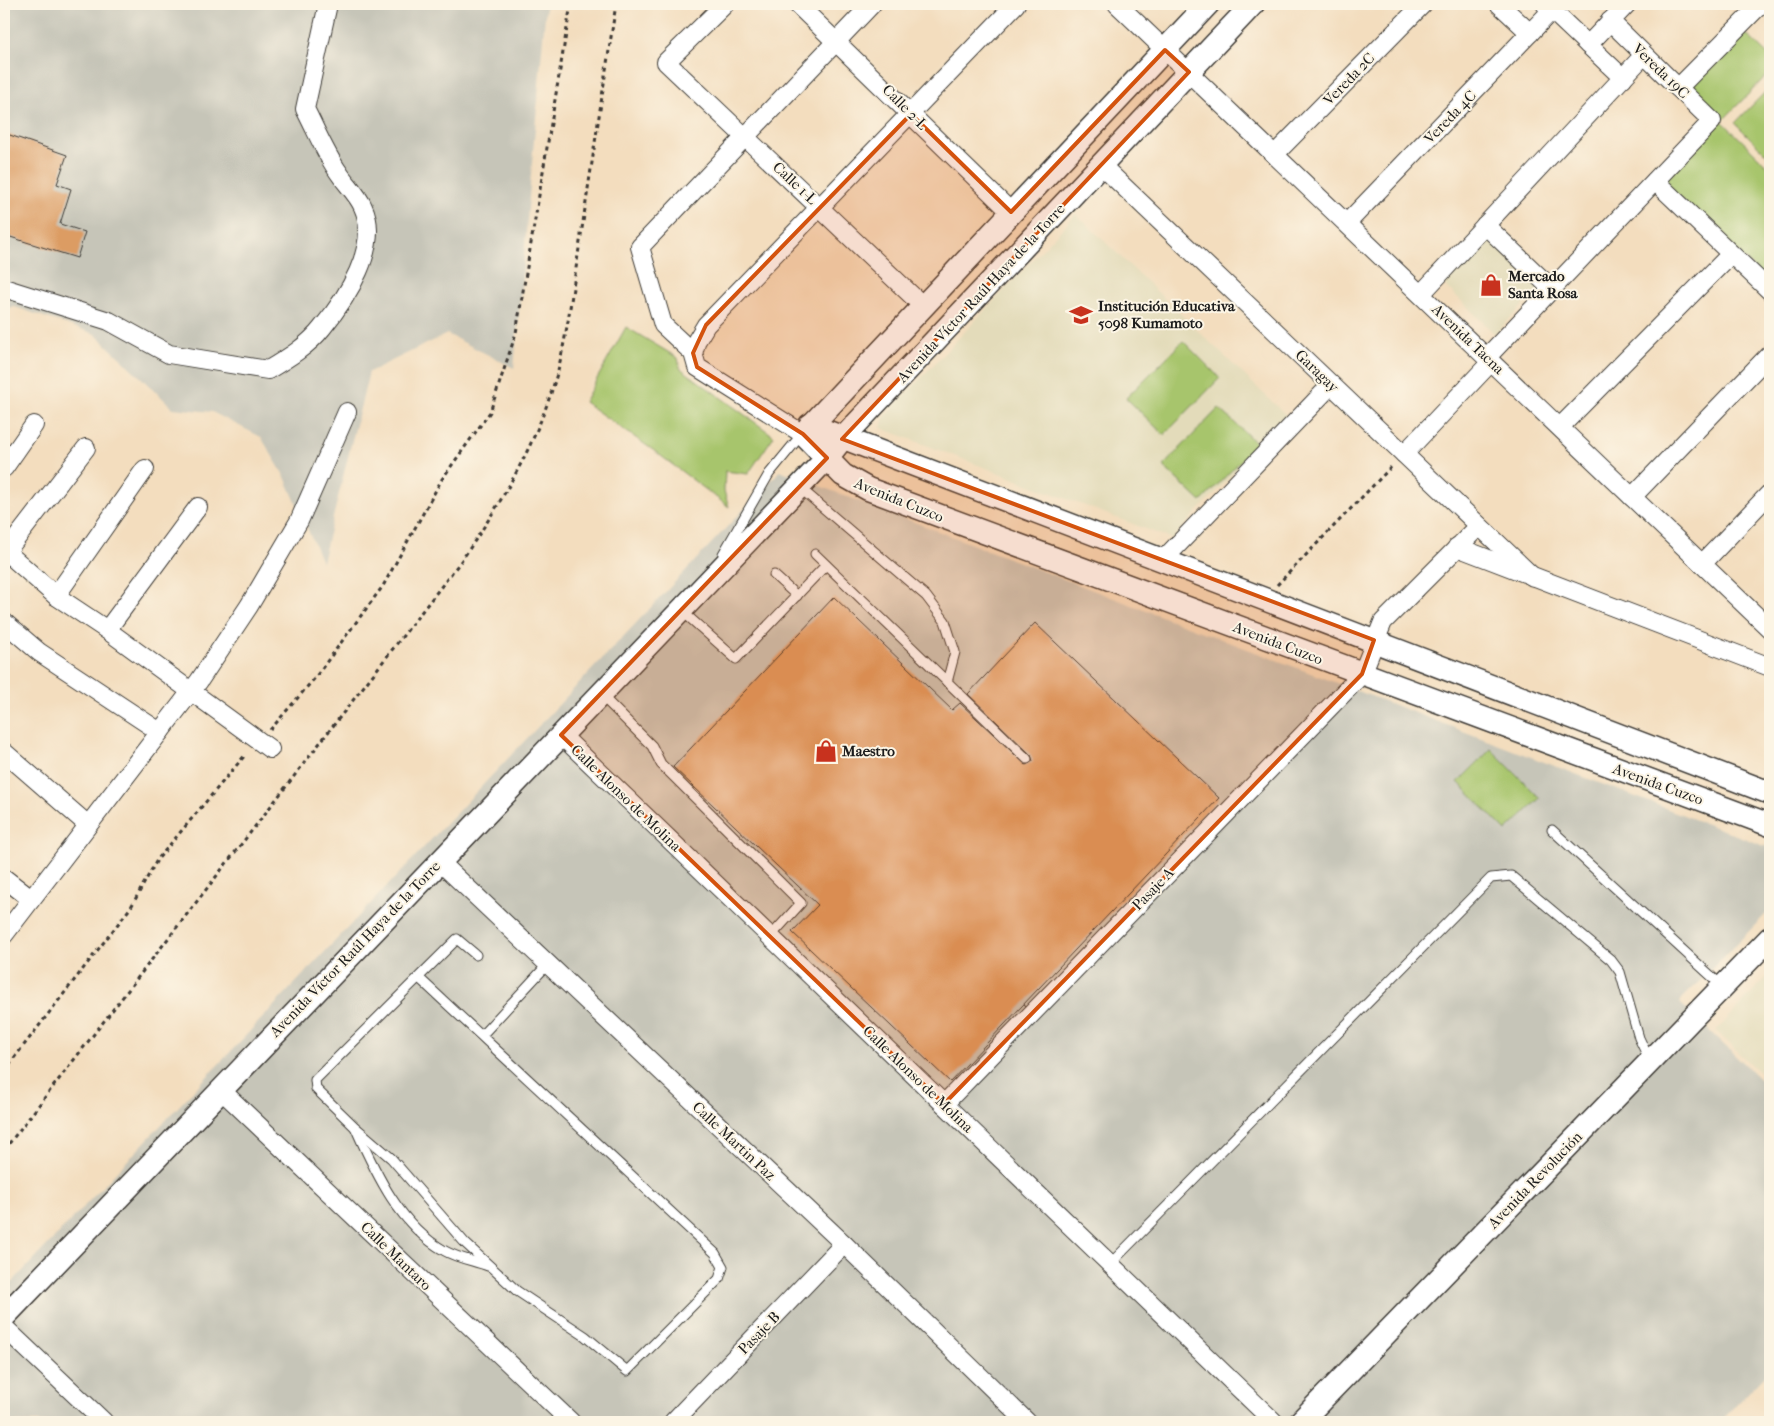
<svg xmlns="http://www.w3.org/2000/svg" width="1774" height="1426" font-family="'IM FELL French Canon',serif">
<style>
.built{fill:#e3dbba}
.industrial{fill:#c6c5b8}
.green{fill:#a7c56c;stroke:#627044}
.building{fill:#dc9c64}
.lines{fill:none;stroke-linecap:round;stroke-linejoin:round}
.service-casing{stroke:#3c3934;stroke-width:11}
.minor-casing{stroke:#3c3934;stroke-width:20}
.tertiary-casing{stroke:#3c3934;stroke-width:25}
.path{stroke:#3c3934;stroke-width:3;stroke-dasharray:4 4;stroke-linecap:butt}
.service{stroke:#fff;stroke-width:9}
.minor{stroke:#fff;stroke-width:18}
.tertiary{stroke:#fff;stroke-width:22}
.marked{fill:#d4530e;fill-opacity:0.2;stroke:#d4530e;stroke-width:4;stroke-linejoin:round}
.labels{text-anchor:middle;stroke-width:4;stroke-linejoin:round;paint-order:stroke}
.street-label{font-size:15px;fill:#1c1c1c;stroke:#fcf5e5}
.poi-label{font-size:15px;font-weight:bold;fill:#1c1c1c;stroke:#fcf5e5;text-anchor:start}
</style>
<rect width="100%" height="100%" fill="#fcf5e5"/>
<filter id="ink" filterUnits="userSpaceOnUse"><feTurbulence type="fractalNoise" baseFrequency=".02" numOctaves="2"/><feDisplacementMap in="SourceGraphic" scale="10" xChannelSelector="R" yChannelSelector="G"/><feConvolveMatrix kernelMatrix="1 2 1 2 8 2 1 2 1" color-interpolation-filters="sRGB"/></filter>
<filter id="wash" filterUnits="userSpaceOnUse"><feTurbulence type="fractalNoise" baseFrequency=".0096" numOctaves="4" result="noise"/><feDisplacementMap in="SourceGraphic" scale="20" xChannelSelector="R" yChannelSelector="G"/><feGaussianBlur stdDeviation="1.12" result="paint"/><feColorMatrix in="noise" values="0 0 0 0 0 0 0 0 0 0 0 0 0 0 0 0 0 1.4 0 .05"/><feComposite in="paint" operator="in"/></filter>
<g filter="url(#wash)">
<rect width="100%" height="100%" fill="#f3ddbe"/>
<g class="built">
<polygon points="1076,214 1287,416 1172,539 881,428 884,417"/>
<polygon points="1487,237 1540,288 1495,334 1442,282"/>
<polygon points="1770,974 1770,1083 1716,1031"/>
</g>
<g class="industrial">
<polygon points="4,4 546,4 514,368 447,334 369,372 322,562 285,477 261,437 212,412 173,408 95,334 15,307 4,308"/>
<polygon points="780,471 1770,848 1770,910 1679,1002 1770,1089 1770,1370 1720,1422 4,1422 4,1291"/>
</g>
<g class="green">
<polygon points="1743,31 1770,57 1770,72 1722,121 1770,168 1770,269 1763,277 1663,182 1722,121 1687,88"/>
<polygon points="1770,87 1770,158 1735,123"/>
<polygon points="626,327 678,358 680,368 774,436 748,474 725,471 724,491 729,507 653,450 584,402"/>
<polygon points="1183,341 1220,378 1164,435 1126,398"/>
<polygon points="1219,408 1257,444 1201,502 1163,466"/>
<polygon points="1491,749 1540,798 1506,831 1458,782"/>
</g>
<g id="blocks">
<g class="building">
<polygon points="4,133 67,155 57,184 71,189 60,224 85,232 77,258 4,235"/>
<polygon points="834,597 952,710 960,703 1026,765 1033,761 1031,755 968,694 1035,623 1219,798 950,1082 792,932 818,905 673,767"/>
</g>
</g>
</g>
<g filter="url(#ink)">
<use href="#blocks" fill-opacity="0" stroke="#3c3934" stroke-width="1"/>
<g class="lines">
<defs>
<g id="service">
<polyline points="799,487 926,596 945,621 955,652 947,682"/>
<polyline points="723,554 769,474 802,434"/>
<polyline points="815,554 1027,759"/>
<polyline points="774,575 797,596"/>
<polyline points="682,611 736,659 826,565"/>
<polyline points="601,695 652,746 661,764 801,903 770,937"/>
<polyline points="1552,830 1722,986"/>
<polyline points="419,978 715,1253 723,1267 719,1279 627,1371 585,1336 517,1291 465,1243 391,1158 355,1127 316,1089 315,1080 457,939 476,955"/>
<polyline points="482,1035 548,964"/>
<path d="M356,1129C376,1174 400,1226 445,1251C457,1258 474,1261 488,1266"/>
<polyline points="1110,1264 1491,878 1511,876 1611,960 1620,972 1639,1038 1650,1061"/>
</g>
<g id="minor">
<polyline points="725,4 666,62 923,306"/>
<polyline points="797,4 1011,212"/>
<polyline points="1117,4 1770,629"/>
<polyline points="1499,4 1530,33"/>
<polyline points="1545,4 1623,78"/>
<polyline points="1588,45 1627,4"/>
<polyline points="1678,88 1761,4"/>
<polyline points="1275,154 1423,4"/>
<polyline points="1101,165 1533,577"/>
<polyline points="1655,181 1770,291"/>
<polyline points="1347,223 1552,10"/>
<polyline points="1485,225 1552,289"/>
<path d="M4,288L109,321L169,354L268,370C288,358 308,346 322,328C346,299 381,246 363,207C358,195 346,184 339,173C325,153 316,130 305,109L328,4"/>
<polyline points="1421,294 1644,55"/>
<polyline points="693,353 697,340 706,325 1016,4"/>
<polyline points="1487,357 1712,121 1610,21"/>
<polyline points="1560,427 1731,254"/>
<polyline points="803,434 697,367 693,353 663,325 640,247 872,4"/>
<polyline points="1404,454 1491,362"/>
<polyline points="4,468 34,425"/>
<polyline points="1632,497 1770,354"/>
<polyline points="1457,547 1770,667"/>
<polyline points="4,550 56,596 107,630 270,749"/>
<polyline points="6,552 86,448"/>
<polyline points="1162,561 1331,385"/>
<polyline points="1702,564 1770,493"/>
<polyline points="56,596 145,469"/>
<polyline points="4,622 39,652 160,732"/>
<polyline points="107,630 198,507"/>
<polyline points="561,735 1274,1422"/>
<polyline points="4,752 88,825"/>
<polyline points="439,861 844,1244 1027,1422"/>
<polyline points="4,878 31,899"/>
<polyline points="4,935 199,681 249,606 299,521 347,412"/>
<polyline points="221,1090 571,1422"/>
<polyline points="944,1104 1362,674 1383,622 1479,526"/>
<polyline points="4,1327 104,1422"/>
<polyline points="673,1422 844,1244"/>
</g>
<g id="tertiary">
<polyline points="1208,4 803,434 843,475 868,489 1770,825"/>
<polyline points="810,425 1770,793"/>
<polyline points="4,1317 827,458 842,439 1253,4"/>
<polyline points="1300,1422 1770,938"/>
</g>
</defs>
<use href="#service" class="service-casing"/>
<use href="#minor" class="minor-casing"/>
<use href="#tertiary" class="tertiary-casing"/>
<g class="path">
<polyline points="1277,585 1393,465"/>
<polyline points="270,730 314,679 383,586 442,479 490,412 516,333 571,4"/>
<polyline points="4,1071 131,907 157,860 246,754"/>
<path d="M4,1150L461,561C502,502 539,440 558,370C562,354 565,337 568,321L616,4"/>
</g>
<use href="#service" class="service"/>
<use href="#minor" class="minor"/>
<use href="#tertiary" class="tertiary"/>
</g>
</g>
<path class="marked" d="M1165,50L1189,72L842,439L1374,640L1362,674L944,1104L561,735L827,458L803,434L697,367L693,353L706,325L911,114L1011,212Z"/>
<defs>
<symbol id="shop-bare" viewBox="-9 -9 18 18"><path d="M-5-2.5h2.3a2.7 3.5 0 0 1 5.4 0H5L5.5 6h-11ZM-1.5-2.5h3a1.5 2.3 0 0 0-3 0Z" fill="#c8321e" stroke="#fcf5e5" stroke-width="2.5" paint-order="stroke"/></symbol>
<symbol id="school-bare" viewBox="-9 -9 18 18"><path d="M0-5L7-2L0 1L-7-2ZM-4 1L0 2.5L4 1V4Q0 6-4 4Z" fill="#c8321e" stroke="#fcf5e5" stroke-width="2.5" paint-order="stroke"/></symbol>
</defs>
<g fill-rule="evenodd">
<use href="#shop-bare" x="1475" y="269" width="32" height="32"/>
<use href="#school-bare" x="1065" y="299" width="32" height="32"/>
<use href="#shop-bare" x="810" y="735" width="32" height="32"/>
</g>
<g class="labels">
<g class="street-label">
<text transform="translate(1661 71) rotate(44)" y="5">Vereda 19C</text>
<text transform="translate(1349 79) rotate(-46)" y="5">Vereda 2C</text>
<text transform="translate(905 107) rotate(45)" y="5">Calle 2-L</text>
<text transform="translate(1450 117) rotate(-46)" y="5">Vereda 4C</text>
<text transform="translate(795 183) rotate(43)" y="5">Calle 1-L</text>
<text transform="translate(981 293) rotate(-47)" y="5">Avenida Víctor Raúl Haya de la Torre</text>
<text transform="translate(1468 339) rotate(44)" y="5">Avenida Tacna</text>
<text transform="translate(1317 371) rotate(44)" y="5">Garagay</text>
<text transform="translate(899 500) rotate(22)" y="5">Avenida Cuzco</text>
<text transform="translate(1278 643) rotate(21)" y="5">Avenida Cuzco</text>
<text transform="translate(1658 784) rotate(20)" y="5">Avenida Cuzco</text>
<text transform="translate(626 798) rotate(44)" y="5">Calle Alonso de Molina</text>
<text transform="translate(1153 889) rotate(-46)" y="5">Pasaje A</text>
<text transform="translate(355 949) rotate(-46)" y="5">Avenida Víctor Raúl Haya de la Torre</text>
<text transform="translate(918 1079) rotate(44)" y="5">Calle Alonso de Molina</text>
<text transform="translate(734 1141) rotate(43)" y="5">Calle Martin Paz</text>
<text transform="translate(1535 1180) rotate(-46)" y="5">Avenida Revolución</text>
<text transform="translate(396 1256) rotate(44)" y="5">Calle Mantaro</text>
<text transform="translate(759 1333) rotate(-46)" y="5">Pasaje B</text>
</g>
<g class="poi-label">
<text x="1508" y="281">Mercado<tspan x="1508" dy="17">Santa Rosa</tspan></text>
<text x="1098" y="311">Institución Educativa<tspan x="1098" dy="17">5098 Kumamoto</tspan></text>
<text x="842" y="756">Maestro</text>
</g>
</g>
<rect width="1774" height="1426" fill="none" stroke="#fcf5e5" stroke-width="20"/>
</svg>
